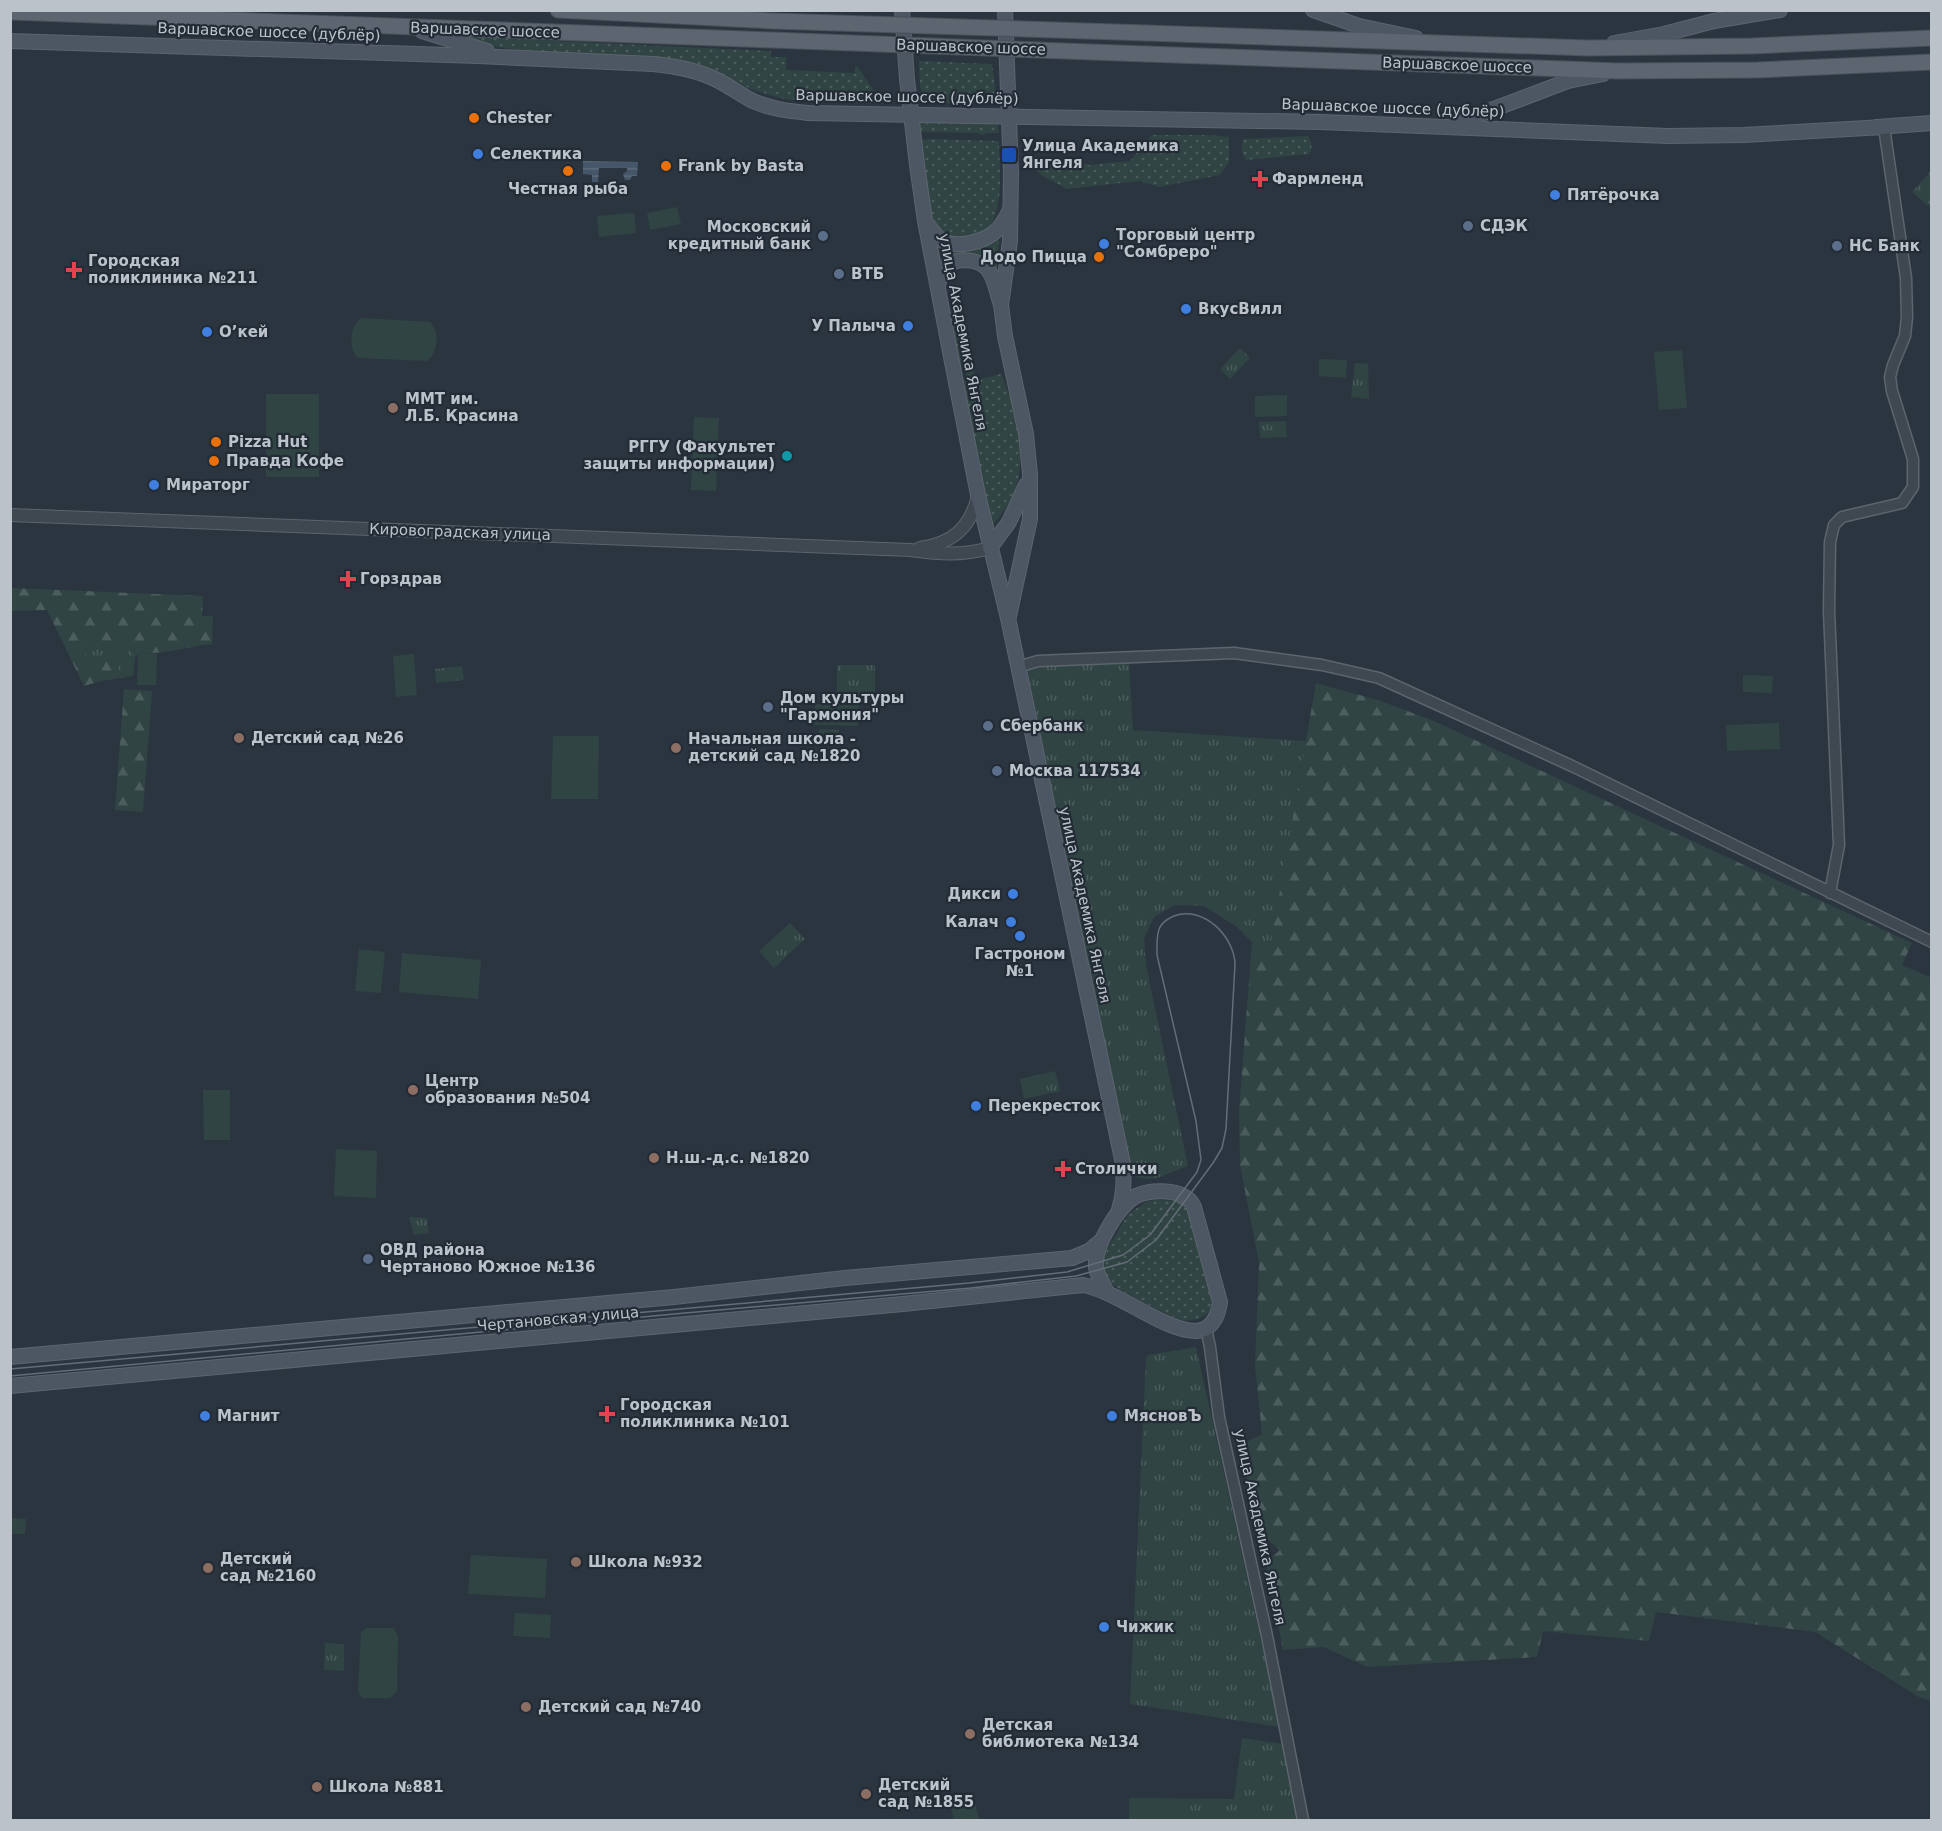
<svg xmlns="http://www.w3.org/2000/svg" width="1942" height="1831" font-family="'DejaVu Sans',sans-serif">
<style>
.grass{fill:url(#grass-dots)}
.forest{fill:url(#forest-firs)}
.park{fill:url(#park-tufts)}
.garden{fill:#304443}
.water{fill:url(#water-rules)}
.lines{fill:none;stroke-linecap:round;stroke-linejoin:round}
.minor-casing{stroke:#5c656d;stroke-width:13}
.tertiary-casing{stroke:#5c656d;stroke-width:14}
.secondary-casing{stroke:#5c656d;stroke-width:16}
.primary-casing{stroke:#485059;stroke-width:17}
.minor{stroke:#3f4750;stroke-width:10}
.tertiary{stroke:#3f4750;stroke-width:12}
.secondary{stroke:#4d5663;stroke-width:14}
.primary{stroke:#5d6670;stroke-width:15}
.tram{stroke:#636d78;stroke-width:1.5}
.primary-bridge-casing{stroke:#485059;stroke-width:17;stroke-linecap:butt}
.primary-bridge{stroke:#5d6670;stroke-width:15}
.food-dot{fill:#e8710a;stroke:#232c36;stroke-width:2}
.shop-dot{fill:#3f7fe0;stroke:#232c36;stroke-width:2}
.transit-dot{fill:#1a4fb4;stroke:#232c36;stroke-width:2}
.health-dot{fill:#e0444e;stroke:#232c36;stroke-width:2}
.service-dot{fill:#5c6f8a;stroke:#232c36;stroke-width:2}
.education-dot{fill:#8d6e63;stroke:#232c36;stroke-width:2}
.culture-dot{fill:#0f9aa8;stroke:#232c36;stroke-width:2}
.labels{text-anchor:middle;stroke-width:4.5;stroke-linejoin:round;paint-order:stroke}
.street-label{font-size:15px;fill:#bbc2ca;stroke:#232c36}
.poi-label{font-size:15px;font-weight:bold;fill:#bbc2ca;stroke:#232c36;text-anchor:start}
</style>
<defs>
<pattern id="grass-dots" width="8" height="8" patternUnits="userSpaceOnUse" patternTransform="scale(1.5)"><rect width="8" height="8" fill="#304443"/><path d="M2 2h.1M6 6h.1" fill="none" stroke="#4c5d5d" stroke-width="1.8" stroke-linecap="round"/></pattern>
<pattern id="forest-firs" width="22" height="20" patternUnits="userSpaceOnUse" patternTransform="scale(1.5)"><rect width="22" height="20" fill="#304443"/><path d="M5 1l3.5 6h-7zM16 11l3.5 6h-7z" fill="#4c5d5d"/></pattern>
<pattern id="park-tufts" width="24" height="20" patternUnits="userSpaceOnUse" patternTransform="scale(1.5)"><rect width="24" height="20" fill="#304443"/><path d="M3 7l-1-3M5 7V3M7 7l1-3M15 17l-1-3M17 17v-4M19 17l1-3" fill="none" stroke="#4c5d5d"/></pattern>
<pattern id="water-rules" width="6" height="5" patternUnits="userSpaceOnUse" patternTransform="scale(1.5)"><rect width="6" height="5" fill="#445668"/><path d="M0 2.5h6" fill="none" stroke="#5d6d7c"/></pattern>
</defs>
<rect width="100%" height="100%" fill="#2b3540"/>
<g class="grass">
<polygon points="470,37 771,51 771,57 786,57 786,70 855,73 855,67 857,66 883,104 806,102 780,98 751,89 710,70 671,59 510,49 491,46"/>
<path d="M919,61L992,64L997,103L996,104L932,103C917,97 920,75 919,61Z"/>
<polygon points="922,121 995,122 998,125 999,133 987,133 982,135 978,133 921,132 920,124"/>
<polygon points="1152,135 1209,135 1229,137 1229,162 1220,175 1159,187 1139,181 1067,189 1041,175 1025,160 1070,158 1089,165 1130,161"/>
<path d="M1308,136C1312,143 1313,148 1309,154L1246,160C1241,152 1240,147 1244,139Z"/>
<path d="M930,139L999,141C999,165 1006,215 985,231C978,236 966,237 957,238C943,239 936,227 931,215L921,140Z"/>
<path d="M999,236L997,269L987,260L942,263L940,249C962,254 979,245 999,236Z"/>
<polygon points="952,323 967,329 971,344 960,366"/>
<path d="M972,362L976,380L1001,374C1016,408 1027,452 1016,488C1011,503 1000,516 990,528L964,385L966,372Z"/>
<polygon points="1158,1200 1176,1201 1188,1207 1210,1287 1212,1306 1207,1314 1198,1319 1185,1321 1170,1316 1120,1290 1110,1282 1103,1270 1103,1257 1128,1214 1148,1201"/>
</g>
<g class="forest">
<path d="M11,588L203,596L202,616H213L212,644C187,647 163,654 138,654L135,657L133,676L101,681L84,686L47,610L11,611Z"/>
<polygon points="1316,683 1378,700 1434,721 1912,943 1902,965 1932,978 1931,1701 1919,1697 1815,1632 1656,1612 1649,1641 1543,1631 1537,1657 1367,1667 1324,1647 1283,1650 1266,1562 1280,1550 1258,1531 1240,1446 1262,1434 1255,1366 1259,1263 1240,1165 1239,1111 1252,942 1270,946"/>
<polygon points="124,689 152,691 143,812 115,810"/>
</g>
<g class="park">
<polygon points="1931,171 1931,202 1928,206 1912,192"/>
<polygon points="1240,348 1250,358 1230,379 1220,369"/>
<polygon points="1355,363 1368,364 1369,399 1351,397"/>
<polygon points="1286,421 1287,437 1260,438 1259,422"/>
<polygon points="82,640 119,641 135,656 133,676 120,675 118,666 110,657 96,664 92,668 85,653"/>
<polygon points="1129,662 1133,730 1306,741 1270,947 1252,942 1237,927 1204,906 1175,905 1154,917 1144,939 1146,965 1188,1166 1157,1178 1146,1179 1135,1177 1131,1167 1091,987 1028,673 1030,665"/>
<rect x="837" y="665" width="38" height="34"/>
<polygon points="462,666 464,680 436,683 435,669"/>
<polygon points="819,729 839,730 839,745 819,744"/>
<polygon points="790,923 805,939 774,968 759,951"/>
<polygon points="1055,1071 1060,1091 1024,1099 1020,1079"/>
<polygon points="409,1217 427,1218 429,1233 414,1235"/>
<polygon points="1196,1347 1280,1727 1130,1704 1146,1358 1148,1355"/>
<polygon points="325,1643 344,1644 344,1671 324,1670"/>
<polygon points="1242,1738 1284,1744 1300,1820 1129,1820 1129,1798 1234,1799"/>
</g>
<g class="garden">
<polygon points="677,207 681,224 650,230 647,213"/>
<polygon points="634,213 636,233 599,237 597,216"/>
<path d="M362,318L430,322C440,331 438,355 426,361L358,358C348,349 349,325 362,318Z"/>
<polygon points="1682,350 1687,408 1659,410 1654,352"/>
<polygon points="1319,359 1347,360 1346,378 1319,376"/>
<rect x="266" y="394" width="53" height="83"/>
<polygon points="1287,395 1287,416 1255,417 1255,396"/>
<polygon points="694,417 719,418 716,491 691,490"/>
<polygon points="138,653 157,654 156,685 137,685"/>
<polygon points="414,654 417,695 396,697 393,656"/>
<polygon points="1743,675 1773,676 1772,693 1743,692"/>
<polygon points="815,704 859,705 858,726 814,725"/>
<polygon points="1779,723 1780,749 1727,751 1726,725"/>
<polygon points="553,736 599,736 598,799 551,799"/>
<polygon points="359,949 385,952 381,993 355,991"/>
<polygon points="402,953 481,960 478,999 399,992"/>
<polygon points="203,1090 230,1090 230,1140 204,1140"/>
<polygon points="336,1149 377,1151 376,1198 334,1196"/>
<polygon points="11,1518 26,1519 25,1534 11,1534"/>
<polygon points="471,1555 547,1559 545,1598 468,1594"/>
<polygon points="515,1613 551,1615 550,1638 513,1636"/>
<polygon points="366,1628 394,1628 398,1636 397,1692 390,1698 362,1698 358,1691 361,1633"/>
<polygon points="974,1798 979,1820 954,1820 950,1803"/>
<polygon points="1135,1801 1186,1802 1186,1820 1135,1820"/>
</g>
<polygon class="water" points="583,161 638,162 637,176 632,176 630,180 625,180 623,174 627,171 627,168 599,168 598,182 592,182 592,175 583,174"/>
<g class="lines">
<defs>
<g id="minor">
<polyline points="1018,667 1038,661 1234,653 1322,665 1379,678 1572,766 1932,942"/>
<polyline points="1830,893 1839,845 1829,611 1830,542 1834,525 1842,517 1902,503 1913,487 1913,459 1892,391 1890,377 1893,365 1905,336 1907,317 1906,278 1884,127"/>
<polyline points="1206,1328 1210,1347 1219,1417 1267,1636 1303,1820"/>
</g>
<g id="tertiary">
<path d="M10,515L910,550C940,554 961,556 990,548"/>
<path d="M920,548C953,543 970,528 978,496"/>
</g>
<g id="secondary">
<path d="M902,10L907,79L917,165L925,221L952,362L978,495L1008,618L1123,1164C1124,1181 1124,1194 1119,1210"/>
<polyline points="1005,10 1011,173 1010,241 1001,305 1005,336 1026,434 1030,474 1030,519 1009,616"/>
<polyline points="1313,10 1359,26 1416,38"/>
<polyline points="422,31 487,51"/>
<path d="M10,41L478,56L653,64C675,66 697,70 717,80C729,86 741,95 753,101C771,109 789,111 808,113L1321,122L1668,136L1744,135L1884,127"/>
<polyline points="1614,43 1664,34 1714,21 1780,10"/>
<polyline points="1454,124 1568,81 1603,74"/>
<polyline points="1877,127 1932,123"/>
<path d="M928,225C932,230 935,235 940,239C955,250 985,242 997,230C1003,224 1006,217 1010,210"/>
<path d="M938,284C940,279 942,271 946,267C956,256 981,259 989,271C995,280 997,292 1000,302"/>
<polyline points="990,548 1009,522 1026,485"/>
<path d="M554,1336C566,1329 566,1317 556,1308"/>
<polyline points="10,1357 674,1297 845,1278 1072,1258 1089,1251 1101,1241"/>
<path d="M10,1386L903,1304L1083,1285C1120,1292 1162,1330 1195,1331C1212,1331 1218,1316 1220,1302L1194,1207C1192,1203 1189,1199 1185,1197C1173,1189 1148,1190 1136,1196C1118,1206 1094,1246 1096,1267C1097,1276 1103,1284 1107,1292"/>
</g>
<g id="primary">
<polyline points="558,10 773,21"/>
<polyline points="10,12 772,40"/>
<polyline points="1147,33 1588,48 1752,46 1932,38"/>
<polyline points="1146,54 1619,71 1758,70 1932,62"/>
</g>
</defs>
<use href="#minor" class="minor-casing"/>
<use href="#tertiary" class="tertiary-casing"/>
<use href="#secondary" class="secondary-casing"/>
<use href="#primary" class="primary-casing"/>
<use href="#minor" class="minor"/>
<use href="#tertiary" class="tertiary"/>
<use href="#secondary" class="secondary"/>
<use href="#primary" class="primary"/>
<path class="tram" d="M10,1369L969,1283L1067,1272L1123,1255L1150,1235L1197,1172L1201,1160L1196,1121L1157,955C1157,946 1156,935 1160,927C1163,922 1169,918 1174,916C1203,905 1234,936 1235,964L1226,1129L1222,1148L1213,1163L1156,1240L1127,1262L1076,1276L971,1288L685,1313L10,1376"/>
<defs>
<g id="primary-bridge">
<polyline points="773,21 1147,33"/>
<polyline points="772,40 1146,54"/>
</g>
</defs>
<use href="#primary-bridge" class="primary-bridge-casing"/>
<use href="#primary-bridge" class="primary-bridge"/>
</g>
<g class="food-dot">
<circle cx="474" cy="118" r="6"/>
<circle cx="666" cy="166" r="6"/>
<circle cx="568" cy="171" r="6"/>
<circle cx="1099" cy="257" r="6"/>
<circle cx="216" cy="442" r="6"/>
<circle cx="214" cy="461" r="6"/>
</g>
<g class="shop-dot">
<circle cx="478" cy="154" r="6"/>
<circle cx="1555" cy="195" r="6"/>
<circle cx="1104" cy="244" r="6"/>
<circle cx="1186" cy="309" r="6"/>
<circle cx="908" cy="326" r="6"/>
<circle cx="207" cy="332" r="6"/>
<circle cx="154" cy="485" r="6"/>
<circle cx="1013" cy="894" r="6"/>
<circle cx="1011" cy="922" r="6"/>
<circle cx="1020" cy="936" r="6"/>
<circle cx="976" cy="1106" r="6"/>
<circle cx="205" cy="1416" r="6"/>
<circle cx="1112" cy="1416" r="6"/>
<circle cx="1104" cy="1627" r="6"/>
</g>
<rect class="transit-dot" x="1001" y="147" width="16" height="16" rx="3"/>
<g class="health-dot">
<path d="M1257 170h6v6h6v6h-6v6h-6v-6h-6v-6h6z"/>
<path d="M71 261h6v6h6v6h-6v6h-6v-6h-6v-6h6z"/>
<path d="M345 570h6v6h6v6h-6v6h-6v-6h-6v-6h6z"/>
<path d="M1060 1160h6v6h6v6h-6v6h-6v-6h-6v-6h6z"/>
<path d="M604 1405h6v6h6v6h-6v6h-6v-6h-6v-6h6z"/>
</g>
<g class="service-dot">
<circle cx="1468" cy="226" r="6"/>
<circle cx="823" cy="236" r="6"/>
<circle cx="1837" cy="246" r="6"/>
<circle cx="839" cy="274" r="6"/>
<circle cx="768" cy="707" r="6"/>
<circle cx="988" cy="726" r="6"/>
<circle cx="997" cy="771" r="6"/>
<circle cx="368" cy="1259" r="6"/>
</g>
<g class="education-dot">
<circle cx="393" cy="408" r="6"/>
<circle cx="239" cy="738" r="6"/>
<circle cx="676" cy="748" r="6"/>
<circle cx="413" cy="1090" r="6"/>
<circle cx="654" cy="1158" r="6"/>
<circle cx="576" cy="1562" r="6"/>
<circle cx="208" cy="1568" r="6"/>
<circle cx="526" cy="1707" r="6"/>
<circle cx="970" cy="1734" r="6"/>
<circle cx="317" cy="1787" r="6"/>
<circle cx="866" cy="1794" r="6"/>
</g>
<circle class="culture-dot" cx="787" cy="456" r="6"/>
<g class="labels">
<g class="street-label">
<text transform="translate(485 30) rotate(2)" y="5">Варшавское шоссе</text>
<text transform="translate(269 32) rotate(2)" y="5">Варшавское шоссе (дублёр)</text>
<text transform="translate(971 47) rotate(2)" y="5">Варшавское шоссе</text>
<text transform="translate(1457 65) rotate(2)" y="5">Варшавское шоссе</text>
<text transform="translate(907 97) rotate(1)" y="5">Варшавское шоссе (дублёр)</text>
<text transform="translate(1393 108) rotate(2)" y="5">Варшавское шоссе (дублёр)</text>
<text transform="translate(963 332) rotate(79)" y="5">улица Академика Янгеля</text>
<text transform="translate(460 532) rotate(2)" y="5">Кировоградская улица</text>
<text transform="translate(1085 905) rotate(78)" y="5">улица Академика Янгеля</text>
<text transform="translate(558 1319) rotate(-5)" y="5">Чертановская улица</text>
<text transform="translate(1260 1527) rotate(78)" y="5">улица Академика Янгеля</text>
</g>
<g class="poi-label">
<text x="486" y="123">Chester</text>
<text x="1022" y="151">Улица Академика<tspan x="1022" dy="17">Янгеля</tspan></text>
<text x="490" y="159">Селектика</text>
<text x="678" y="171">Frank by Basta</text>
<text x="1272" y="184">Фармленд</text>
<text x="568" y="194" text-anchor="middle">Честная рыба</text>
<text x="1567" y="200">Пятёрочка</text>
<text x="1480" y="231">СДЭК</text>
<text x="811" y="232" text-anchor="end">Московский<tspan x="811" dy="17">кредитный банк</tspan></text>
<text x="1116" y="240">Торговый центр<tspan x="1116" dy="17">"Сомбреро"</tspan></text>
<text x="1849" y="251">НС Банк</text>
<text x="1087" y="262" text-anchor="end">Додо Пицца</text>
<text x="88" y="266">Городская<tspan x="88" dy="17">поликлиника №211</tspan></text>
<text x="851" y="279">ВТБ</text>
<text x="1198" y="314">ВкусВилл</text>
<text x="896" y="331" text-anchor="end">У Палыча</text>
<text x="219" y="337">О’кей</text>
<text x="405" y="404">ММТ им.<tspan x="405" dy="17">Л.Б. Красина</tspan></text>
<text x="228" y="447">Pizza Hut</text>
<text x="775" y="452" text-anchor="end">РГГУ (Факультет<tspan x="775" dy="17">защиты информации)</tspan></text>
<text x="226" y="466">Правда Кофе</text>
<text x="166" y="490">Мираторг</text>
<text x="360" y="584">Горздрав</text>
<text x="780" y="703">Дом культуры<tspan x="780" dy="17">"Гармония"</tspan></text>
<text x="1000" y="731">Сбербанк</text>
<text x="251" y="743">Детский сад №26</text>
<text x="688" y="744">Начальная школа -<tspan x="688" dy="17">детский сад №1820</tspan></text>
<text x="1009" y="776">Москва 117534</text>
<text x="1001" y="899" text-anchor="end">Дикси</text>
<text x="999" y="927" text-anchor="end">Калач</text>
<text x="1020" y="959" text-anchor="middle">Гастроном<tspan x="1020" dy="17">№1</tspan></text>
<text x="425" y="1086">Центр<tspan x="425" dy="17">образования №504</tspan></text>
<text x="988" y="1111">Перекресток</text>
<text x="666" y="1163">Н.ш.-д.с. №1820</text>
<text x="1075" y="1174">Столички</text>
<text x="380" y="1255">ОВД района<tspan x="380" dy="17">Чертаново Южное №136</tspan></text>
<text x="620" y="1410">Городская<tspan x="620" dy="17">поликлиника №101</tspan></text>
<text x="217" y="1421">Магнит</text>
<text x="1124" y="1421">МясновЪ</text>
<text x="220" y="1564">Детский<tspan x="220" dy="17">сад №2160</tspan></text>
<text x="588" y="1567">Школа №932</text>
<text x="1116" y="1632">Чижик</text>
<text x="538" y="1712">Детский сад №740</text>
<text x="982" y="1730">Детская<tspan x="982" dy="17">библиотека №134</tspan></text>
<text x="878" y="1790">Детский<tspan x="878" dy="17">сад №1855</tspan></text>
<text x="329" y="1792">Школа №881</text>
</g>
</g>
<rect width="1942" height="1831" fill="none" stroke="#bbc2ca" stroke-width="24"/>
</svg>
